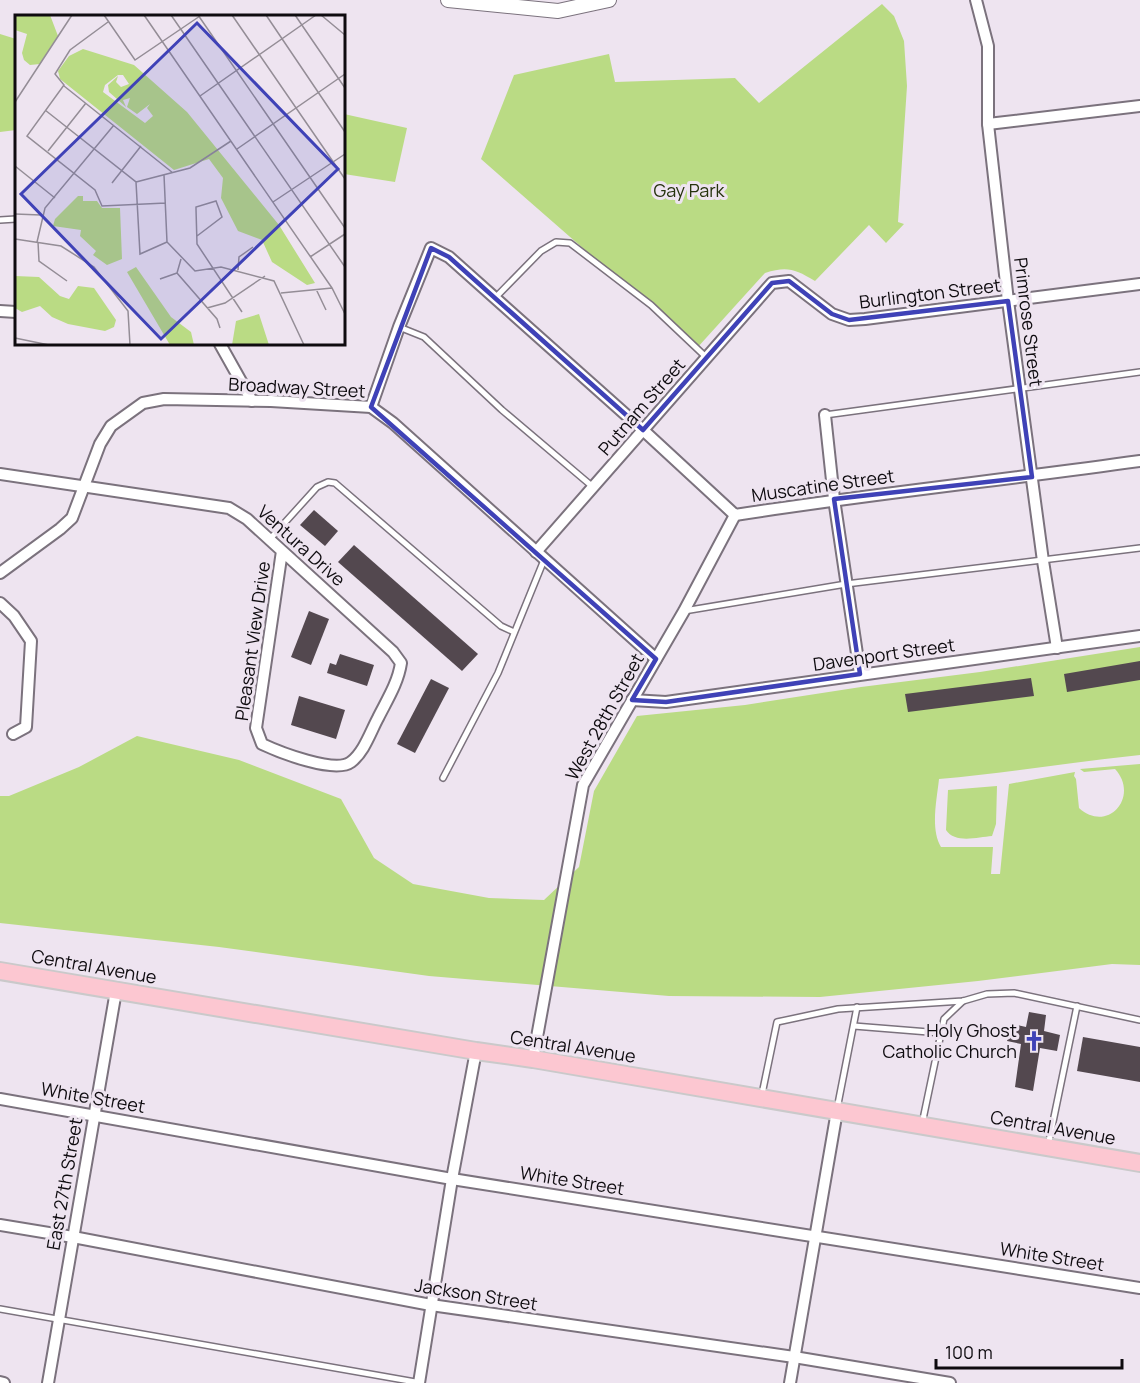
<svg xmlns="http://www.w3.org/2000/svg" width="1140" height="1383" viewBox="0 0 1140 1383" font-family="Manrope,sans-serif">
<rect width="100%" height="100%" fill="#eee4f0"/>
<g fill="#badb84">
<path d="M882,4L894,16L904,41L907,86L898,222L904,224L886,243L869,225L815,281C795,269 787,266 765,273L697,348L481,159L514,75L609,54L615,82L735,78L759,103Z"/>
<polygon points="0,34 16,39 16,130 0,132"/>
<polygon points="344,114 407,128 395,182 344,174"/>
<path d="M1140,647V755C1073,762 1006,773 939,779C937,799 930,829 941,847H993L991,874H1000L1009,784L1075,772L1074,776L1076,779L1079,808C1108,834 1140,796 1115,769L1084,772L1080,769L1140,764V965L1112,964L978,981L820,997L669,996L429,976L219,947L0,923V796H9L79,767L137,736L239,760L341,799L374,858L413,884L489,898L544,900L579,867L594,791L637,716L745,705L861,687L980,672Z"/>
<path d="M997,786L996,824L992,836C978,837 955,844 946,830L948,790Z"/>
</g>
<g fill="#53484f">
<polygon points="314,510 338,531 325,546 300,525"/>
<polygon points="354,545 478,654 462,671 338,562"/>
<polygon points="309,611 329,619 311,665 291,657"/>
<polygon points="340,654 374,665 367,686 327,673 330,663 336,665"/>
<polygon points="1140,661 1140,680 1067,692 1064,674"/>
<polygon points="1031,678 1034,696 908,712 905,694"/>
<polygon points="431,679 449,688 415,753 397,744"/>
<polygon points="299,696 345,710 336,739 291,725"/>
<polygon points="1029,1012 1046,1015 1044,1031 1060,1035 1057,1051 1040,1048 1033,1091 1015,1087 1021,1044 1007,1041 1012,1024 1026,1027"/>
<polygon points="1083,1037 1140,1047 1140,1082 1077,1071"/>
</g>
<g fill="none" stroke-linecap="round" stroke-linejoin="round">
<g stroke="#7b727d" stroke-width="8">
<g id="service">
<polyline points="0,220 16,219"/>
<polyline points="495,298 541,251 556,242 570,243 651,305 707,358"/>
<polyline points="399,327 424,337 502,410 593,487"/>
<polyline points="825,415 1140,372"/>
<polyline points="270,539 317,487 328,482 335,483 501,626 514,632"/>
<polyline points="684,611 846,584 1140,548"/>
<polyline points="443,778 498,673 544,560"/>
<polyline points="854,1026 941,1033"/>
<polyline points="762,1094 777,1022 838,1009 963,1001 987,994 1014,993 1140,1020"/>
<polyline points="837,1109 857,1007"/>
<polyline points="922,1124 944,1019 963,1001"/>
<polyline points="1048,1146 1077,1006"/>
<polyline points="0,1309 421,1383"/>
</g>
</g>
<g stroke="#7b727d" stroke-width="14">
<g id="minor">
<polyline points="976,0 988,46 988,124 1008,301 1043,561 1057,648"/>
<polyline points="988,124 1140,106"/>
<polyline points="0,311 16,312"/>
<polyline points="220,344 252,401"/>
<path d="M371,407L399,327L431,248L449,257L643,430L735,515C869,494 1005,480 1140,461"/>
<polyline points="825,415 834,499 860,674"/>
<path d="M0,474L229,508L247,519L393,652L401,663C398,683 387,700 378,718C370,733 364,752 351,762C335,774 279,752 262,744L256,728L282,551"/>
<polyline points="536,552 772,283 789,281 832,314 849,320 865,319 1140,284"/>
<polyline points="0,573 60,529 72,518 100,444 111,426 143,403 164,399 271,401 371,407 393,423 656,659"/>
<polyline points="0,603 14,616 31,641 26,727 13,734"/>
<polyline points="632,700 666,702 1140,636"/>
<polyline points="533,1059 583,785 684,611 735,515"/>
<polyline points="0,1099 452,1179 1140,1288"/>
<polyline points="0,1225 73,1237 431,1305 794,1357 950,1383"/>
<polyline points="0,1382 4,1383"/>
<polyline points="48,1383 116,991"/>
<polyline points="419,1383 452,1179 476,1051"/>
<polyline points="790,1383 837,1111"/>
</g>
</g>
<g stroke="#7b727d" stroke-width="16">
<polyline id="tertiary" points="448,0 558,11 609,0"/>
</g>
<g stroke="#cac9ca" stroke-width="20">
<polyline id="primary" points="0,971 476,1051 533,1059 1140,1163"/>
</g>
<use href="#service" stroke="#fff" stroke-width="5"/>
<use href="#minor" stroke="#fff" stroke-width="10"/>
<use href="#tertiary" stroke="#fff" stroke-width="14"/>
<use href="#primary" stroke="#fcc7d1" stroke-width="16"/>
</g>
<path fill="none" stroke="#3f42b7" stroke-width="4.5" stroke-linejoin="round" d="M431,248L449,257L643,430L772,283L789,281L832,314L849,320L1008,301L1032,477L834,499L860,674L666,702L632,700L656,659L371,407Z"/>
<defs>
<g id="church-bare" transform="scale(1.62)"><path d="M-1.2-6h2.4v3.5h3.3v2.4h-3.3V6h-2.4V-.1h-3.3v-2.4h3.3Z" fill="#3f42b7" stroke="#eee4f0" stroke-width="2.5" paint-order="stroke"/></g>
</defs>
<g fill-rule="evenodd">
<use href="#church-bare" x="1034" y="1041"/>
</g>
<g text-anchor="middle" stroke-width="6" stroke-linejoin="round" paint-order="stroke">
<g font-size="18" fill="#26330d" stroke="#eee4f0">
<text x="689" y="197">Gay Park</text>
</g>
<g font-size="18" fill="#0e0b0f" stroke="#eee4f0">
<text transform="translate(930 294) rotate(-7)" y="6">Burlington Street</text>
<text transform="translate(1028 322) rotate(83)" y="6">Primrose Street</text>
<text transform="translate(297 388) rotate(3)" y="6">Broadway Street</text>
<text transform="translate(642 407) rotate(-49)" y="6">Putnam Street</text>
<text transform="translate(823 486) rotate(-8)" y="6">Muscatine Street</text>
<text transform="translate(301 546) rotate(42)" y="6">Ventura Drive</text>
<text transform="translate(253 641) rotate(-82)" y="6">Pleasant View Drive</text>
<text transform="translate(884 655) rotate(-8)" y="6">Davenport Street</text>
<text transform="translate(605 717) rotate(-61)" y="6">West 28th Street</text>
<text transform="translate(94 967) rotate(10)" y="6">Central Avenue</text>
<text transform="translate(573 1047) rotate(9)" y="6">Central Avenue</text>
<text transform="translate(93 1098) rotate(10)" y="6">White Street</text>
<text transform="translate(1053 1128) rotate(10)" y="6">Central Avenue</text>
<text transform="translate(572 1181) rotate(9)" y="6">White Street</text>
<text transform="translate(65 1184) rotate(-80)" y="6">East 27th Street</text>
<text transform="translate(1052 1257) rotate(9)" y="6">White Street</text>
<text transform="translate(476 1295) rotate(9)" y="6">Jackson Street</text>
</g>
<g font-size="18" fill="#0e0b0f" stroke="#eee4f0" text-anchor="end">
<text x="1017" y="1037">Holy Ghost<tspan x="1017" dy="21">Catholic Church</tspan></text>
</g>
</g>
<g transform="translate(15 15)">
<rect width="330" height="330" fill="#eee4f0"/>
<path d="M0,0H35L43,21L25,49L15,50L9,45L7,38L12,19L0,15ZM68,34L119,50L172,97L264,210L300,268L292,270L257,247L247,225L223,216L206,183L208,163L194,144L159,155L45,64L43,56L54,41ZM103,60H108L114,69L106,72L101,67L103,61L93,70L94,77L111,92L108,85L115,83L112,92L122,99L135,89L132,93L138,101L130,108L88,77L90,70ZM63,181H68V186H82L87,193H105L107,244L92,250L78,240L81,236L65,221L66,215L38,211L40,204ZM121,252L156,302L176,317L179,330H155L112,257ZM0,261L24,262L45,281L54,284L63,271L79,273L101,305L99,312L90,316L53,309L37,302L25,291L7,297L0,293ZM244,299L254,330H217L221,306Z" fill="#badb84" fill-rule="evenodd"/>
<path fill="none" stroke="#948d96" stroke-width="1.5" d="M89,0L120,45L185,1M129,0L317,273L330,299M156,0L330,252M183,0L330,213M217,0L330,164M251,0L330,117M280,0L330,73M306,0L330,20M93,7L55,35L40,59L49,70L12,121L80,175L87,191L151,188M49,71L158,158M185,81L301,0M0,87L57,0M30,95L121,167L125,239L152,227M222,134L330,59M33,136L71,88M0,151L40,183M149,160L152,227L180,256L206,252L259,266L289,330M121,167L175,153L216,126M97,168L126,131M258,187L330,139M0,199L26,200M182,221L207,202L201,186L181,192V194L182,229L227,297M0,224L46,231L79,252L113,296L115,330M22,227L30,193L99,110M23,227L24,246L52,266M295,242L330,219M166,244L162,258L202,304L205,313M223,255L224,242L238,232M145,264L162,258M301,274L311,295M266,278L317,273M192,293L210,288L250,261M0,323L34,330"/>
<path fill="#3f42b7" fill-opacity="0.15" stroke="#3f42b7" stroke-width="3" d="M182,8L323,154L146,324L6,179Z"/>
<rect width="330" height="330" fill="none" stroke="#0e0b0f" stroke-width="3"/>
</g>
<path d="M936 1359v9h186v-9" fill="none" stroke="#0e0b0f" stroke-width="3"/>
<text x="945" y="1359" font-size="18" fill="#0e0b0f" stroke="#eee4f0" stroke-width="4.5" paint-order="stroke">100 m</text>
</svg>
